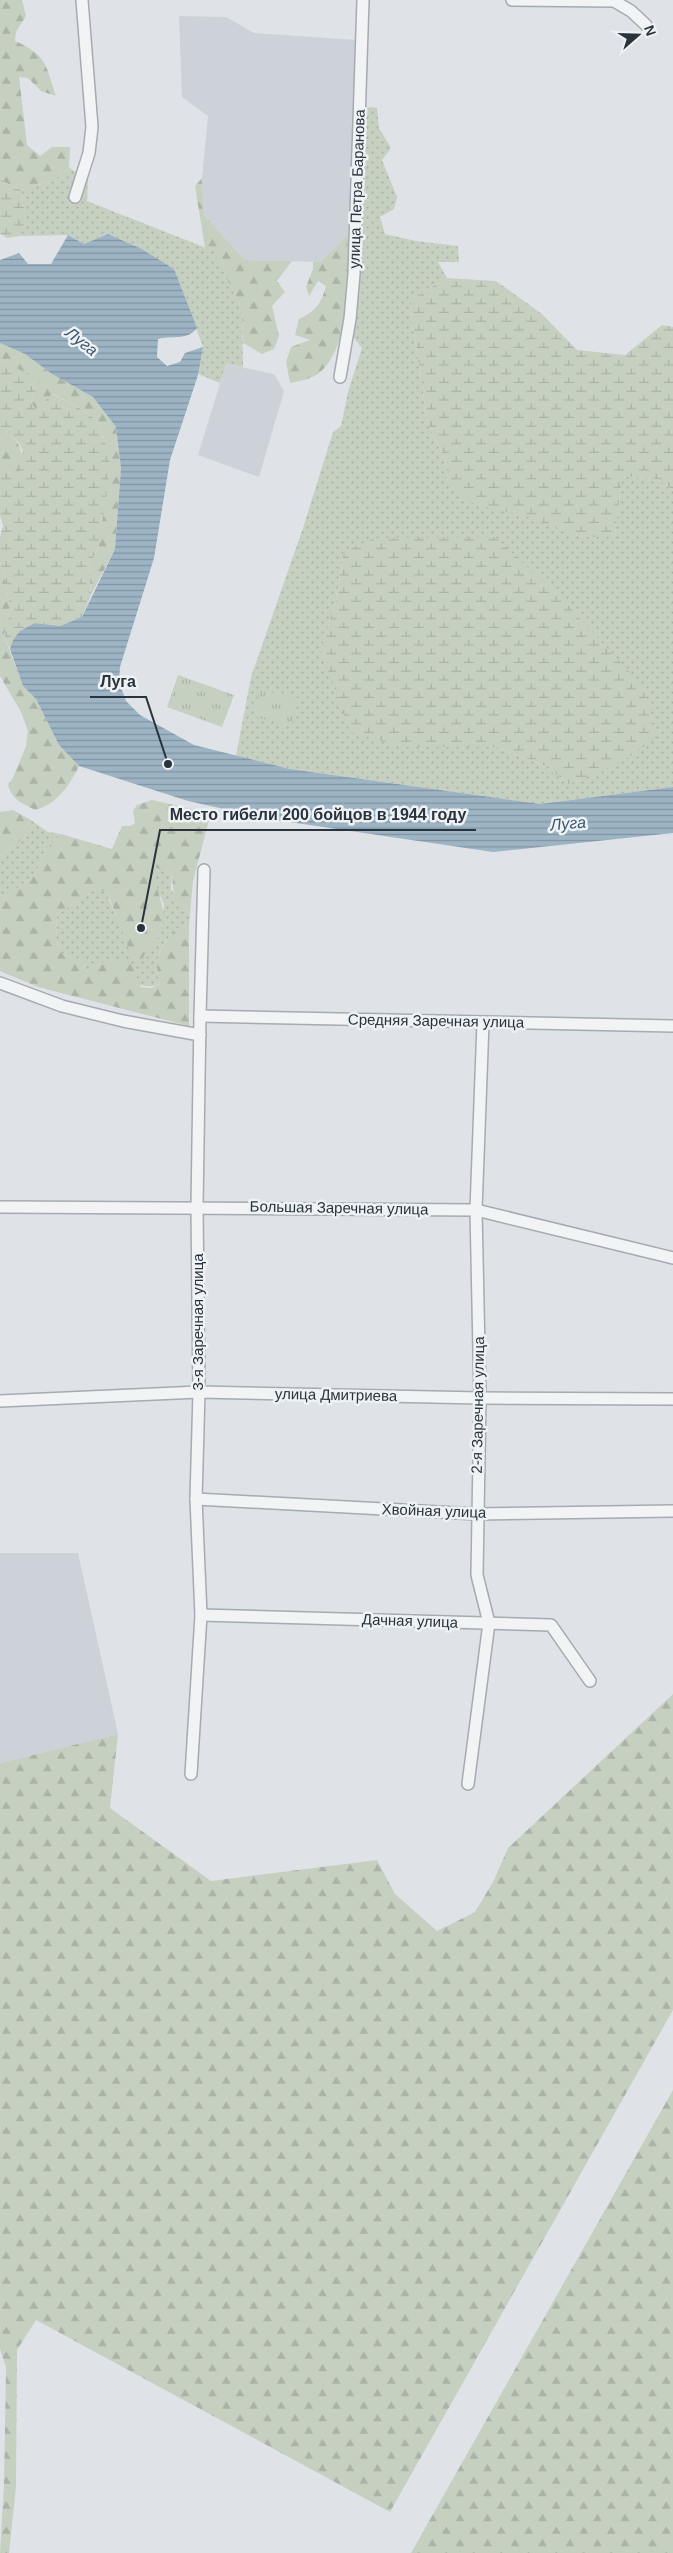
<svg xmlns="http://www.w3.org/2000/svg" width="673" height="2553" viewBox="0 0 673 2553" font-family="Arial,sans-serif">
<defs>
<pattern id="grass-dots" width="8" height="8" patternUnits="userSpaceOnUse" patternTransform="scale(1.25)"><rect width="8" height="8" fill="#c6d0c1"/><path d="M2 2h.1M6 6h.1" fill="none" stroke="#aab3a7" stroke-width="1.8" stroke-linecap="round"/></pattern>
<pattern id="forest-firs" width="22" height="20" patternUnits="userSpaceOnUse" patternTransform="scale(1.25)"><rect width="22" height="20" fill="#c6d0c1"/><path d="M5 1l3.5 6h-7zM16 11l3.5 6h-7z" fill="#aab3a7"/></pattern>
<pattern id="wetland-marsh" width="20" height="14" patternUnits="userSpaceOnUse" patternTransform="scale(1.25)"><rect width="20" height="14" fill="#c6d0c1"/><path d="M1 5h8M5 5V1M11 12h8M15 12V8" fill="none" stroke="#aab3a7"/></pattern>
<pattern id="park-tufts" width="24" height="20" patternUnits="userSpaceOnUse" patternTransform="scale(1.25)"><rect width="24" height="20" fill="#c6d0c1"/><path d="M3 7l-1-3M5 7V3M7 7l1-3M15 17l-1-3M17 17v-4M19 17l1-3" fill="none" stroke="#aab3a7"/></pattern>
<pattern id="water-rules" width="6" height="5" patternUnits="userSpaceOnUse" patternTransform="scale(1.25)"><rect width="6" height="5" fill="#9db4c4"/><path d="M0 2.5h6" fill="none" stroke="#8093a0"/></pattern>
</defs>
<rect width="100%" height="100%" fill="#dfe3e7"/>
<g fill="#cdd2d8">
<polygon points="179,16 226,17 254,33 357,40 352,231 320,262 245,260 204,215 202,178 208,116 182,97"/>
<polygon points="226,364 274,374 284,391 259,477 198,455"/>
<polygon points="0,1553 78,1553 118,1734 0,1763"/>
</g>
<g fill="url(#grass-dots)" fill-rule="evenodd">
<path d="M370,107L377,108L379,128L391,148L382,160L397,197L394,209L380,217L385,234L416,241L458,246L459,262H438L447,278L409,300L428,424L446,461L448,484L581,537H615L622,476L657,479L673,490V787L540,804L290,769L236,756L251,677L303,528L333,432L341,426L348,392L362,348L354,338L356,299L362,255L364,126L365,110ZM344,551L569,784L543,765L496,747L321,650L336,600Z"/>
<polygon points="69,168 88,179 87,201 214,251 242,309 243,367 226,364 220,383 198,374 203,347 174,269 142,249 108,234 84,244 68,235 20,236 26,220 21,190 53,181"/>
<polygon points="31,820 48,832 61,834 45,850 36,873 0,902 0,856 24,838"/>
<path d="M151,865L172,873L171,889L182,910L190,913L189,927L175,929C159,951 153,956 160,984C139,993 119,973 101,963L87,971L82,959L63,955L56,941L57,914L97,888L106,893L126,937L143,955L159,936L164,904L155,885Z"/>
</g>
<g fill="url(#forest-firs)">
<path d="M0,0H22L26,16L16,32L15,41C48,56 45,64 56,96L41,91L28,78L19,77L27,145L40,156L52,147H70L69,168L53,181L21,190L4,182L0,172Z"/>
<polygon points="202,178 204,215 245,260 292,261 277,281 285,292 272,306 279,336 274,349 262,354 243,343 242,309 214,252 205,248 195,186"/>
<path d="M352,231C350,269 351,348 319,373C312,379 300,381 290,383L286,362L291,347L310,340L295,335L299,319C316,311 321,304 326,286L318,281L309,296L306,287L313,269V262H320Z"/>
<polygon points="0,343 25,354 52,374 93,397 116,427 121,468 115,549 91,595 89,566 99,546 108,449 96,420 85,411 53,394 36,409 31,403 33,394 15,368 0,360"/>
<path d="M9,433C23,446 23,454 19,472L0,474V439L2,436Z"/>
<path d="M0,562L6,583L10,612L4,635L23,686L36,699L59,745L79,766C69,786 57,804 35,810C22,803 12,800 8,785L13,778L26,746L28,731L21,712L0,676Z"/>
<path d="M152,800L201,811L209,820L193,881L190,913L182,910L174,902L172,873L152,866C154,889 172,913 158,937C153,947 144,952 141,962L132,957L111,902L106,893L97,888L57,914L56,941L63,955L82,959L87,971C106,960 110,954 132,964L141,987L151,988L160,984C153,956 159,952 175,929L189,927V1026L38,987L0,971V902L36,873L45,850L61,834L112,849L122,826H131L135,823L133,811L137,805Z"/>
<polygon points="13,810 31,820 24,838 0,856 0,812"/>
<polygon points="673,1694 673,2010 390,2512 36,2320 17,2350 16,2487 9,2553 0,2553 4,2485 6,2367 0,2349 0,1763 118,1734 110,1808 211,1881 377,1860 395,1894 437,1931 475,1912 493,1882 508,1848"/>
<polygon points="673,2090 673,2553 411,2553 424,2530"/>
</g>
<g fill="url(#wetland-marsh)">
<polygon points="0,172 4,182 21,190 26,220 20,236 7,238 0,234"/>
<polygon points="447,278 496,281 542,314 577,350 625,355 662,325 673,327 673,490 657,479 622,476 615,537 581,537 532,518 474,504 448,484 446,461 428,424 409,300"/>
<polygon points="0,360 37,378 41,385 33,394 31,403 36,409 52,394 85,411 96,420 108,449 110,468 99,546 89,566 91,595 82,617 60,626 35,623 13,640 10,649 4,635 10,612 6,583 0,562 0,536 3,526 0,516 0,474 10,469 19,472 15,459 23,452 19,443 9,433 2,436 0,439"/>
<polygon points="495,537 565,602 643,687 659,736 624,761 569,784 543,765 496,747 402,747 350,732 321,650 336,600 344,551 375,538"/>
</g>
<g fill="url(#park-tufts)">
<polygon points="178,675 234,695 222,727 167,707"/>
<polygon points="260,690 298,698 292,726 254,717"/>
</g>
<path fill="url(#water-rules)" d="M108,234L142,249L174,269L197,328C187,341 173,335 158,339L157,357L167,366L180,362L185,353L203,347L198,375L170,460L154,558L120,667L119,682L126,701L140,715L194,745L290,769L540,804L673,787V833L493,852L269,819L188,801L79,766L59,745L36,699L23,686L10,649L13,640L20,631L35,623L60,626L82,617L115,549L121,468L116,427L93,397L52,374L25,354L0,343V260L19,253L28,264H51L68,235L84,244Z"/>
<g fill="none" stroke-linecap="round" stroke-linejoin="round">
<g stroke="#a5abb0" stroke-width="14">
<g id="minor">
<polyline points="512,0 614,1 631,11 646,25"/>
<polyline points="75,197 89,153 92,127 82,0"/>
<polyline points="340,377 350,319 354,274 363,0"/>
<polyline points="0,983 62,1006 123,1021 200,1035"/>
<polyline points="200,1016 673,1026"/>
<polyline points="0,1207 476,1210 673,1258"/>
<polyline points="0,1401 199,1392 480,1398 673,1399"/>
<polyline points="196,1499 476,1514 673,1511"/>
<polyline points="201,1615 551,1625 590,1681"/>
<polyline points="191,1774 201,1615 196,1499 199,1392 197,1207 200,1016 204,870"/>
<polyline points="468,1784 489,1623 477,1575 480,1398 476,1210 483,1023"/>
</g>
</g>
<use href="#minor" stroke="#f1f3f5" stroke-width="11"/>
</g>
<g text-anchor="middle" stroke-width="5" stroke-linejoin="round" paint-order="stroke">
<g font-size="15" fill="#29333c" stroke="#eef2f5">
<text transform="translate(357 189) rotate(-88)" y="5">улица Петра Баранова</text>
<text transform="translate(436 1021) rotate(1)" y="5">Средняя Заречная улица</text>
<text transform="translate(339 1208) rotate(1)" y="5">Большая Заречная улица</text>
<text transform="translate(198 1322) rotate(-90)" y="5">3-я Заречная улица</text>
<text transform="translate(336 1395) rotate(1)" y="5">улица Дмитриева</text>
<text transform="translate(478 1405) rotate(-89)" y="5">2-я Заречная улица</text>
<text transform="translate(434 1511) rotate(2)" y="5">Хвойная улица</text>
<text transform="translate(410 1621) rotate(2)" y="5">Дачная улица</text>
</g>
<g font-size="16" font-style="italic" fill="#37556d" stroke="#eef2f5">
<text transform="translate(82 341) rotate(38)" y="6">Луга</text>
<text transform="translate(568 823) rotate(-5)" y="6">Луга</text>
</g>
</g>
<path fill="none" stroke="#29333c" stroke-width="2" d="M168 764L146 697H90M141 928L160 830H476"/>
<g fill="#29333c" stroke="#eef2f5" stroke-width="2">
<circle cx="168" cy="764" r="5"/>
<circle cx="141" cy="928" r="5"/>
</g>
<g font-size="16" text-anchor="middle" font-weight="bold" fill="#29333c" stroke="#eef2f5" stroke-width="5" stroke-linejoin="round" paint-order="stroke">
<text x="118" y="687">Луга</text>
<text x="318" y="820">Место гибели 200 бойцов в 1944 году</text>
</g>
<g transform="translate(638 35) rotate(70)" stroke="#eef2f5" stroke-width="4" paint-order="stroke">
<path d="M0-4L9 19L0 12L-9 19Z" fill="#29333c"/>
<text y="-8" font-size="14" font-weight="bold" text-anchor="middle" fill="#29333c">N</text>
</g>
</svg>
